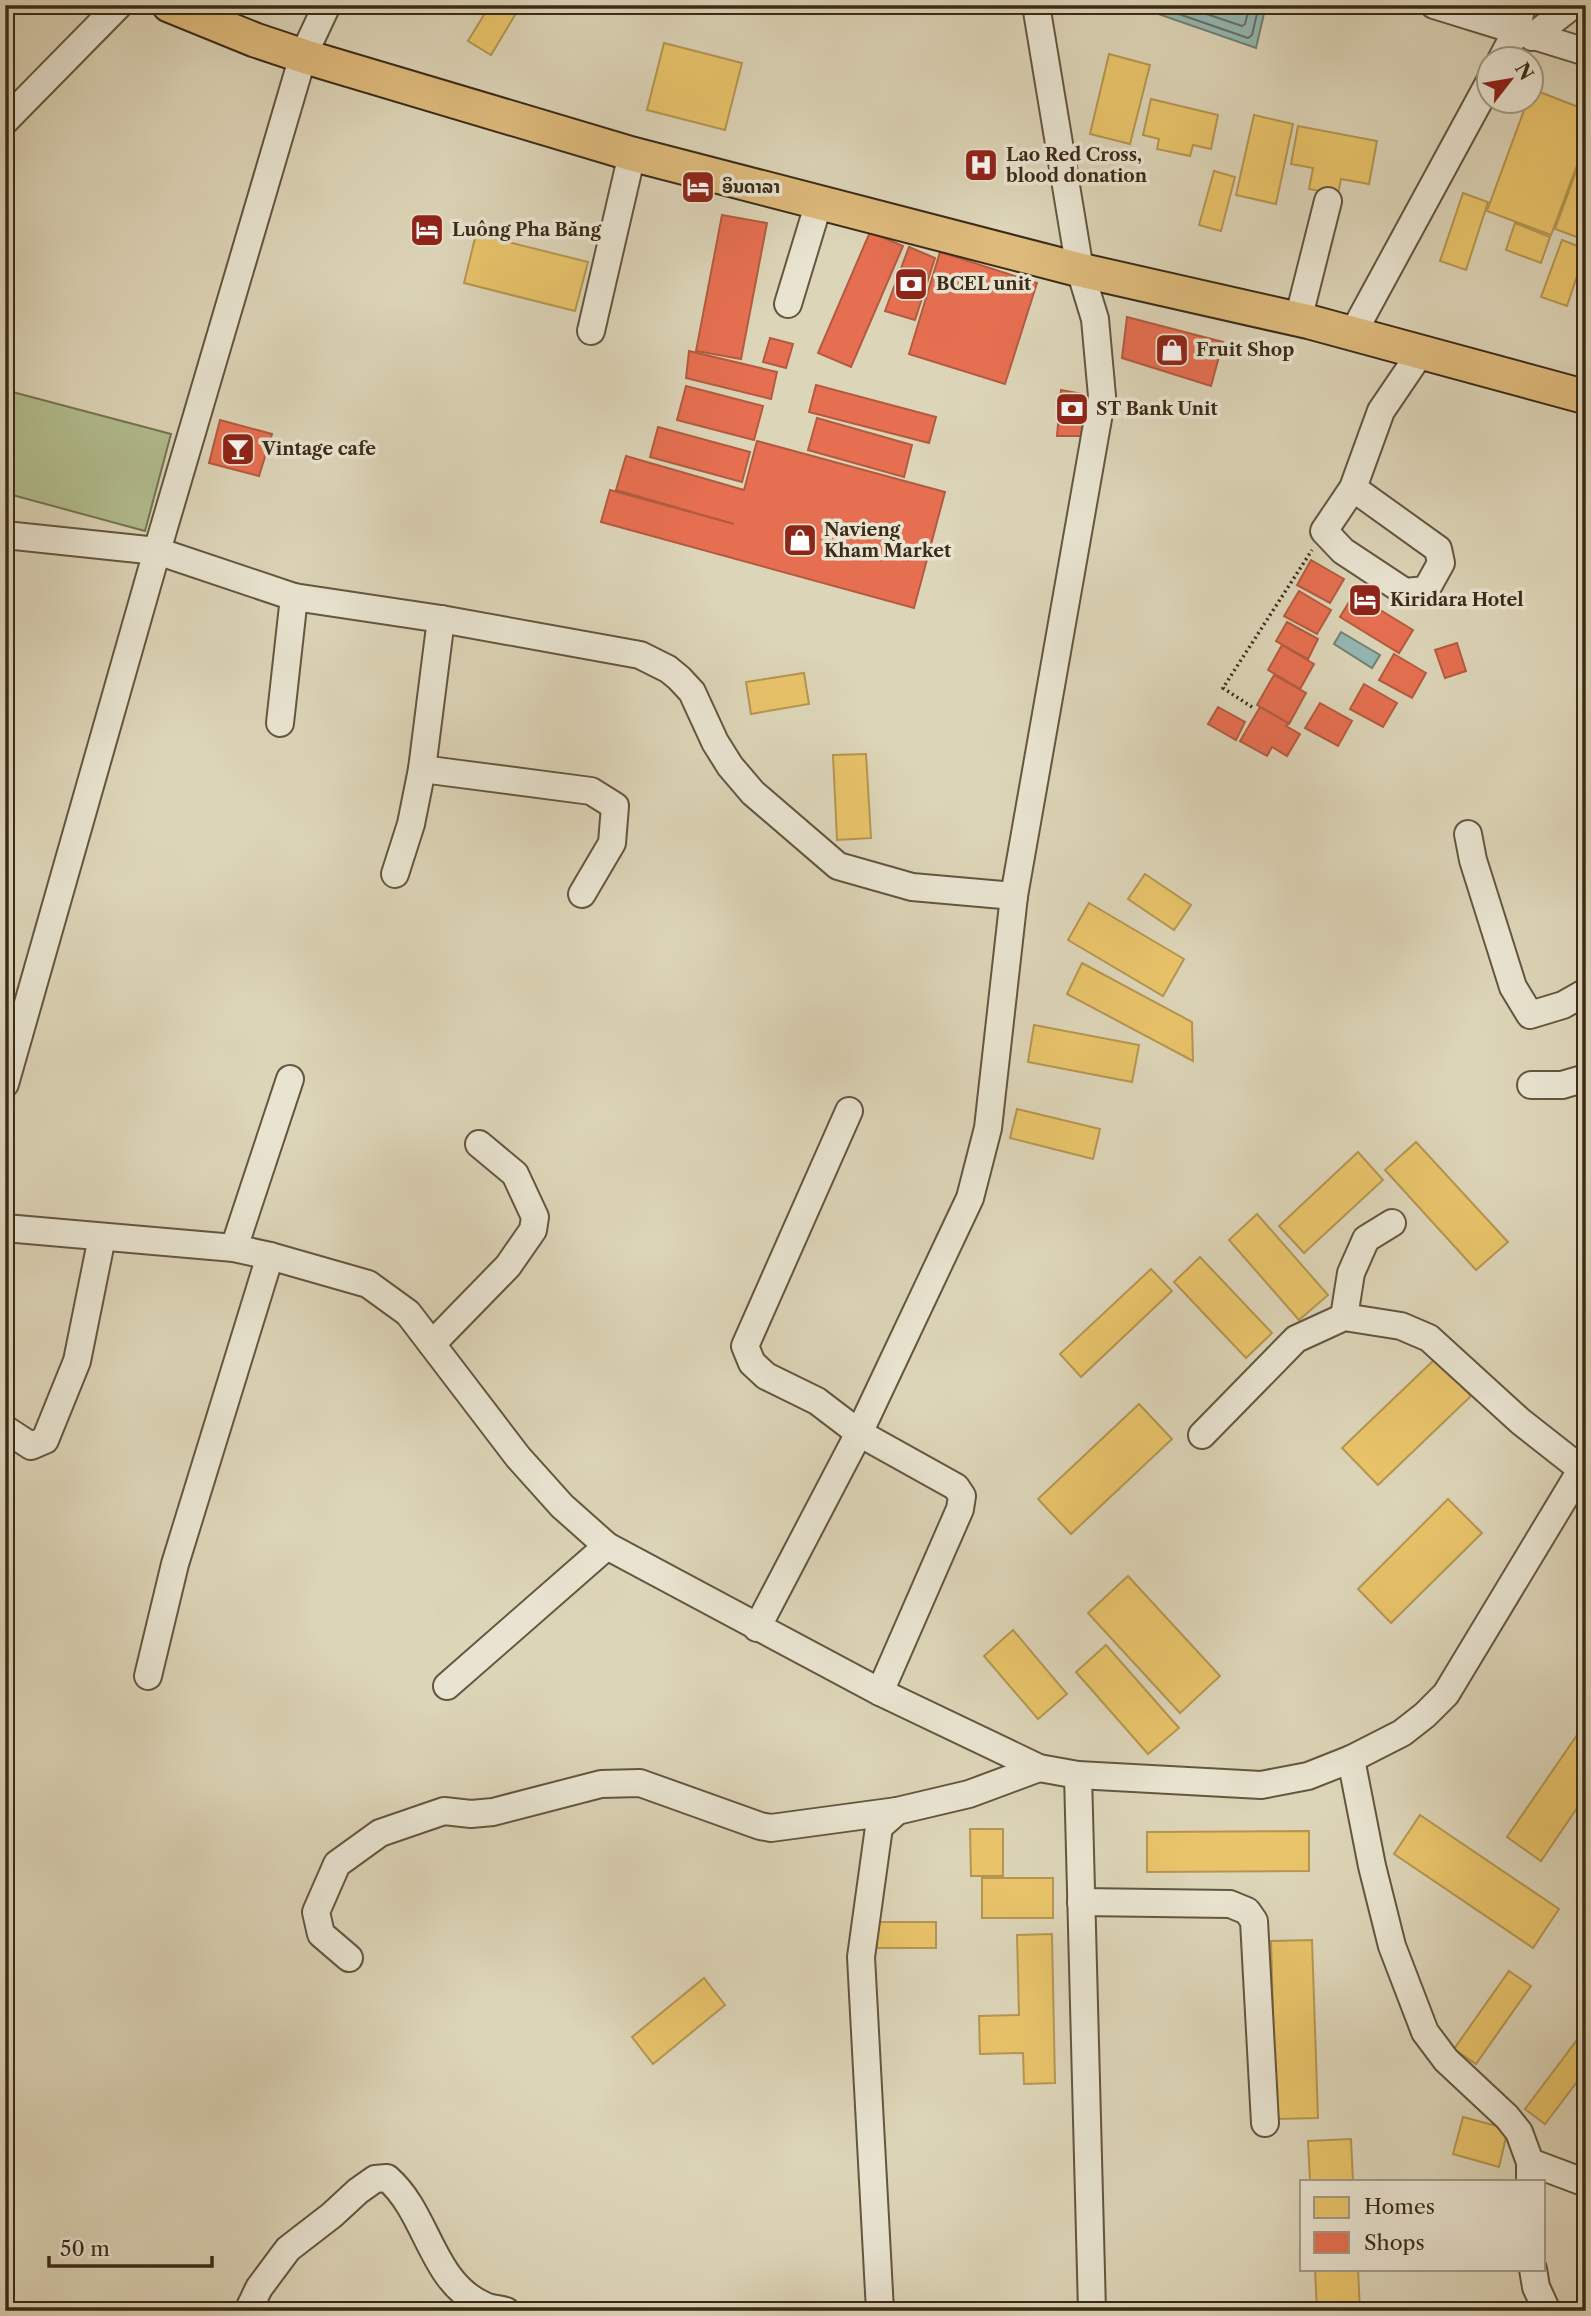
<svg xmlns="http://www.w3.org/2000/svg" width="1591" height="2316" viewBox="0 0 1591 2316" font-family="'Libre Caslon Text','Noto Sans Lao',serif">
<rect width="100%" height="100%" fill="#ddd5b8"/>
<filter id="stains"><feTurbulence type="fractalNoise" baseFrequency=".00286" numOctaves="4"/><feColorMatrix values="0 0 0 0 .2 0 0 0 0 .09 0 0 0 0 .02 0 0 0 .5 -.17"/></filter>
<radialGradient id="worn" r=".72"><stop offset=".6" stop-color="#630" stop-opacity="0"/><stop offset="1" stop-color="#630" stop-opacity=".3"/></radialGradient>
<polygon fill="#b2bd8e" stroke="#767452" stroke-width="2" points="5,390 171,434 145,531 5,493"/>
<g fill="#93b8b3" stroke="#708075" stroke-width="2">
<polygon points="1161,5 1266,5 1256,48 1158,14"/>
<polygon points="1341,632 1380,655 1372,668 1334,644"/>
</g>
<g fill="#e9c46a" stroke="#b59651" stroke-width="2">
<polygon points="490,5 521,5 491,55 468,41"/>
<polygon points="664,43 742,63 725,130 647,110"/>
<polygon points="1109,54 1150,65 1130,144 1090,134"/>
<polygon points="1532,89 1586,110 1586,141 1551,235 1487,211 1527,102 1532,102"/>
<polygon points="1151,99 1218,115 1211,149 1193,145 1190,156 1157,149 1159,139 1143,135"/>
<polygon points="1254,115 1293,124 1276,204 1236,195"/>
<polygon points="1298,126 1377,141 1369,184 1341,179 1338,194 1309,189 1313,168 1291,164"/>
<polygon points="1586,144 1586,230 1582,239 1555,229"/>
<polygon points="1214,171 1235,177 1221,231 1199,225"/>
<polygon points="1463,193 1488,202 1466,270 1440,261"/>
<polygon points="1515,223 1550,237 1541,263 1506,250"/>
<polygon points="476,234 588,262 575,311 464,283"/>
<polygon points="1562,240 1586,249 1567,306 1541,297"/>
<polygon points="804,673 809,704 751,714 746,682"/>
<polygon points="866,754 871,838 837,840 833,755"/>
<polygon points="1145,874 1191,905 1174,930 1128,899"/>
<polygon points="1089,903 1184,959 1163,996 1068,940"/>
<polygon points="1082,963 1192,1022 1193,1061 1067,994"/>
<polygon points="1034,1025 1139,1045 1132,1082 1028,1062"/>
<polygon points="1017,1109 1100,1129 1093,1159 1010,1138"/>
<polygon points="1416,1142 1508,1242 1476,1270 1385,1170"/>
<polygon points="1358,1152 1383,1180 1304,1253 1279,1226"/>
<polygon points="1257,1214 1328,1295 1299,1320 1229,1240"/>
<polygon points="1200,1257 1272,1333 1246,1358 1174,1282"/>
<polygon points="1151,1269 1172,1291 1081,1377 1060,1354"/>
<polygon points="1435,1359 1471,1396 1378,1485 1342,1448"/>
<polygon points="1139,1404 1172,1439 1071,1534 1038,1499"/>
<polygon points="1448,1499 1482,1533 1391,1623 1358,1589"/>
<polygon points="1128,1576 1220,1676 1180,1713 1088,1613"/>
<polygon points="1013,1630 1067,1694 1038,1719 984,1656"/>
<polygon points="1106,1645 1179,1728 1148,1754 1076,1672"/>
<polygon points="1586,1722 1586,1795 1541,1861 1507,1837"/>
<polygon points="1420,1815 1559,1909 1533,1948 1394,1854"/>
<polygon points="970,1829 1003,1829 1003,1876 971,1876"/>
<polygon points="1309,1831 1309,1871 1147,1872 1147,1832"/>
<rect x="982" y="1878" width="71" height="40"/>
<rect x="877" y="1922" width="59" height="26"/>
<polygon points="1052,1934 1055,2083 1024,2084 1023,2053 980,2054 979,2016 1019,2015 1017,1935"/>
<polygon points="1312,1940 1318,2118 1276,2119 1271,1941"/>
<polygon points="1509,1971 1531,1986 1476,2064 1454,2049"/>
<polygon points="704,1978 725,2005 653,2064 632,2037"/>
<polygon points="1586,2028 1586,2070 1545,2124 1525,2109"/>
<polygon points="1463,2117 1508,2129 1499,2167 1453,2154"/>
<polygon points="1351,2139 1353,2181 1310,2181 1308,2141"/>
<polygon points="1315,2269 1358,2269 1360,2311 1317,2311"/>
</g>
<g fill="#e76f51" stroke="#b35b40" stroke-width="2">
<polygon points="722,215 767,223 741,359 696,351"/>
<polygon points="870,232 903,246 851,367 818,353"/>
<polygon points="909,247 935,258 915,320 885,311"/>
<polygon points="940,252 1037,283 1005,384 909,354"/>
<polygon points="1127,317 1223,342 1211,386 1122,358"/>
<polygon points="770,338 793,344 786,368 763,362"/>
<polygon points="689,351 777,372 771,399 686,378"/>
<polygon points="816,385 936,417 929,443 809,412"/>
<polygon points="686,386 763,406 754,440 677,420"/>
<polygon points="1061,390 1083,394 1082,436 1057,436"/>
<polygon points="817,418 912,445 904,477 808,450"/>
<polygon points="220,420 272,434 259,476 209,463"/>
<polygon points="658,427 750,452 742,482 650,457"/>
<polygon points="757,441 945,492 914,608 601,522 610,490 734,524 616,490 626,456 744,490"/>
<polygon points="1311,560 1344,579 1330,603 1297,585"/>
<polygon points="1299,591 1331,610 1317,634 1284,616"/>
<polygon points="1354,594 1413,630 1399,653 1340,617"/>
<polygon points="1287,622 1318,639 1308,659 1276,641"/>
<polygon points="1457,643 1466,671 1445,678 1435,650"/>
<polygon points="1282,645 1314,664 1300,689 1268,670"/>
<polygon points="1394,654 1426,673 1412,698 1379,680"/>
<polygon points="1274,675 1306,693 1289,724 1257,705"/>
<polygon points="1364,684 1397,703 1383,727 1350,709"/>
<polygon points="1320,703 1352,721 1338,746 1305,728"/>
<polygon points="1218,707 1245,722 1236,740 1208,724"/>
<polygon points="1260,707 1288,723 1286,726 1300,734 1287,756 1272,747 1267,756 1240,741"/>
</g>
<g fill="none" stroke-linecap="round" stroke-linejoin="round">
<g stroke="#677265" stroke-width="2">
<polyline points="1167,5 1170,11 1248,38 1252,35 1259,5"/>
<polyline points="1180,5 1242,26 1245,24 1250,5"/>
</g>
<g stroke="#64563f" stroke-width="30">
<g id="minor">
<polyline points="1434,5 1586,52"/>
<polyline points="1532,37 1573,5"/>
<polyline points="1501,60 1516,32 1522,5"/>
<polyline points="5,121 119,5"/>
<polyline points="788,304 819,202"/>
<polyline points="1298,320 1328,201"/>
<polyline points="591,331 632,154"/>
<polyline points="1353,333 1490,81"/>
<polyline points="1353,488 1438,549 1441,563 1426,590 1405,592 1343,551 1324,531 1353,488 1381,411 1421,352"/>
<polyline points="5,535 157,551 294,597 441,619 640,655 668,669 679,678 692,692 715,742 730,766 753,793 838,866 912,887 1014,896"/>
<polyline points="280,723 294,597"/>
<polyline points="422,769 591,791 615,806 612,843 582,894"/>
<polyline points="1468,834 1473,860 1513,987 1530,1015 1563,1005 1586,992"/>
<polyline points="395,874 411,824 422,769 441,619"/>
<polyline points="5,1084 157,551 303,56 327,5"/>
<polyline points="1531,1085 1562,1085 1586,1078"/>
<polyline points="849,1111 745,1346 752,1363 766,1376 817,1401 859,1433 956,1487 962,1496 960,1509 880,1692"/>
<polyline points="5,1228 234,1248 270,1256 368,1284 408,1313 518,1457 562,1506 607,1546 880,1692 1039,1768 1078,1775 1261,1785 1308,1776 1351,1759 1402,1733 1425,1715 1446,1694 1586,1462"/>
<polyline points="234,1248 290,1079"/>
<polyline points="1344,1317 1351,1273 1366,1239 1392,1223"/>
<polyline points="432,1344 508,1266 533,1230 535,1217 515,1174 479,1144"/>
<polyline points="5,1429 31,1446 45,1440 77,1361 102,1237"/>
<polyline points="1202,1435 1296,1339 1344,1317 1401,1326 1429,1338 1520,1421 1581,1469"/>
<polyline points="757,1628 859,1433 970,1198 988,1128 1014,896 1102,396 1095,319 1080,270 1036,5"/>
<polyline points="148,1676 175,1564 270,1256"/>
<polyline points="447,1686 607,1546"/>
<polyline points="1351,1759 1372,1866 1392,1946 1425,2032 1446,2060 1507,2117 1519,2132 1530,2162 1530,2181"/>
<polyline points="1078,1775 1092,2311"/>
<polyline points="1081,1902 1230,1904 1247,1911 1254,1921 1265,2123"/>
<polyline points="349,1958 321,1934 316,1912 337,1864 380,1833 444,1811 471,1814 493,1812 601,1784 640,1783 760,1826 771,1828 897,1811"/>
<polyline points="1530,2162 1586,2183"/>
<polyline points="1533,2269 1536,2287 1547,2311"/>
<path d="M248,2311L259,2288L288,2249L332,2215L358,2191L375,2179L387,2178C429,2214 430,2282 485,2306C491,2309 500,2309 506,2311"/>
<polyline points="880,2311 861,1957 879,1827 897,1811 969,1794 1039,1768"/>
</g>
</g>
<g stroke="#3b2b17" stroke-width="37">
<polyline id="major" points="169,5 255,40 303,56 632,154 1080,270 1310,322 1586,397"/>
</g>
<polyline stroke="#3b2b17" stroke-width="3.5" stroke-dasharray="2 3.5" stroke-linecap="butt" points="1252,707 1223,688 1312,550"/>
<use href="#minor" stroke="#e9e4d1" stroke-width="26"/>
<use href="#major" stroke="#deba7c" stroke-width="33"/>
</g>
<defs>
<g id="hospital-square" transform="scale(1.75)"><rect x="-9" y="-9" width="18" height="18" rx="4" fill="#8f2418" stroke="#e9e4d1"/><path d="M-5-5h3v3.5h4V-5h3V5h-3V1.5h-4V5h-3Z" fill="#fff"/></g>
<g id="hotel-square" transform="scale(1.75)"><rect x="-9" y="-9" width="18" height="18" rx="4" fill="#8f2418" stroke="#e9e4d1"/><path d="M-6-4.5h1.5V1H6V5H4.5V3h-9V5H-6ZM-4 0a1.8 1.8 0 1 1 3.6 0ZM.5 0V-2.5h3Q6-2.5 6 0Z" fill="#fff"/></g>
<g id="bank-square" transform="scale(1.75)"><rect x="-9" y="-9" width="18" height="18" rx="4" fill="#8f2418" stroke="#e9e4d1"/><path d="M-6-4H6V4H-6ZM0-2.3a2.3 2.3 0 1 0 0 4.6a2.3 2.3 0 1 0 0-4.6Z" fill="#fff"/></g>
<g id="shop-square" transform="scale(1.75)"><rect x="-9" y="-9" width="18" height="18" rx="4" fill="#8f2418" stroke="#e9e4d1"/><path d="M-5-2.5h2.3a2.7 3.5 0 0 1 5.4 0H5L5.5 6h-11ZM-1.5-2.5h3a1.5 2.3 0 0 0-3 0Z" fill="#fff"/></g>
<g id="bar-square" transform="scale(1.75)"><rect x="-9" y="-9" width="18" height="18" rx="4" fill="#8f2418" stroke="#e9e4d1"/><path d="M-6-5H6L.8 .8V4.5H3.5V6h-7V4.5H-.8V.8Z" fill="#fff"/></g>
</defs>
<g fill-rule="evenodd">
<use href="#hospital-square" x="981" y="165"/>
<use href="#hotel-square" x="698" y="187"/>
<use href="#hotel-square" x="427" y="230"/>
<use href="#bank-square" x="911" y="284"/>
<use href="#shop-square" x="1172" y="350"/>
<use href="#bank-square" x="1072" y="409"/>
<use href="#bar-square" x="238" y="449"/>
<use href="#shop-square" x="800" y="540"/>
<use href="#hotel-square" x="1365" y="600"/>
</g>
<g text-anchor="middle" stroke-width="7" stroke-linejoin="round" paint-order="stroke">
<g font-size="18" font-weight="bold" fill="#3b2b17" stroke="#e9e4d1" text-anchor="start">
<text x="1006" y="161">Lao Red Cross,<tspan x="1006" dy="21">blood donation</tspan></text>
<text x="722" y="193">ອິນດາລາ</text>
<text x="452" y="236">Luông Pha Băng</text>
<text x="936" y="290">BCEL unit</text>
<text x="1196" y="356">Fruit Shop</text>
<text x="1096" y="415">ST Bank Unit</text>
<text x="262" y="455">Vintage cafe</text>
<text x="824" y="536">Navieng<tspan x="824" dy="21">Kham Market</tspan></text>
<text x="1390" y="606">Kiridara Hotel</text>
</g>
</g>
<rect width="1591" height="2316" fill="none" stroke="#ddd5b8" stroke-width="28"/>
<rect x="7" y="7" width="1577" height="2302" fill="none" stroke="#3b2b17" stroke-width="3.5"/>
<rect x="14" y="14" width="1563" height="2288" fill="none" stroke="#3b2b17" stroke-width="2"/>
<rect x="1300" y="2180" width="245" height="91" fill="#e9e4d1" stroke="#a39a87" stroke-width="2"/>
<rect x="1314" y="2197" width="35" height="21" fill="#e9c46a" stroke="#a39a87" stroke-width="2"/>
<text x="1364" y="2214" font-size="21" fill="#3b2b17">Homes</text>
<rect x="1314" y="2232" width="35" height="21" fill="#e76f51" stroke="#a39a87" stroke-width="2"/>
<text x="1364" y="2250" font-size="21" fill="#3b2b17">Shops</text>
<g transform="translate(1510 80) rotate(59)"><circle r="33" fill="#e9e4d1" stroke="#a39a87" stroke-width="2"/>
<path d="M0-5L12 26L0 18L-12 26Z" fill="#8f2418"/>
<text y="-10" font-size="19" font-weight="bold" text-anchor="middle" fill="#3b2b17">N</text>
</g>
<path d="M49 2256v10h163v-10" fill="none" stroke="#3b2b17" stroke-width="3.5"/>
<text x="60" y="2256" font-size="21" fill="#3b2b17" stroke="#e9e4d1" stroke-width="5" paint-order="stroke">50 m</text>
<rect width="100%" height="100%" filter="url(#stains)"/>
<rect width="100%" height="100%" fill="url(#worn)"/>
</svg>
